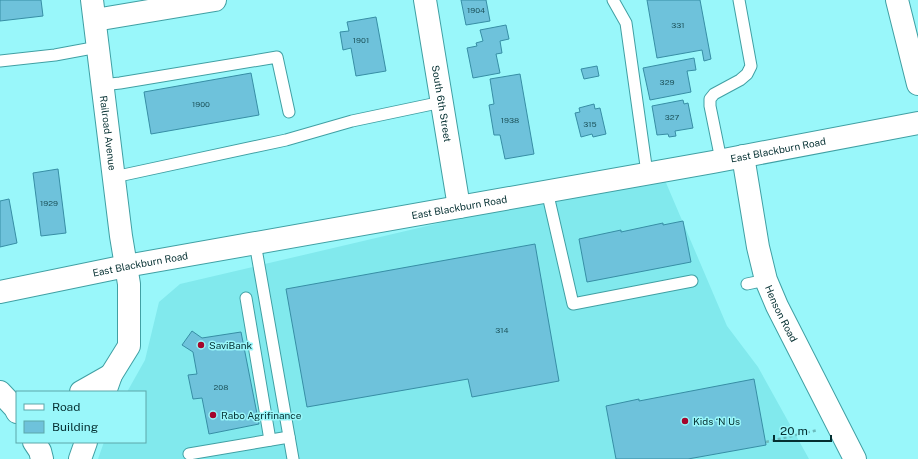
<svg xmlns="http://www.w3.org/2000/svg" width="918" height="459" viewBox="0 0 918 459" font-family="'Public Sans',sans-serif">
<rect width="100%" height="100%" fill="#99f7fa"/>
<polygon fill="#81e9ed" points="661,171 727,326 758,367 809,459 98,459 104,442 145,442 145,392 127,392 145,360 159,302 180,284"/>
<g fill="#6ec2db" stroke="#378ea5">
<polygon points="0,0 41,0 43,16 0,21"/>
<polygon points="461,0 486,0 490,21 466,25"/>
<polygon points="647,0 700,0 711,59 704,61 702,50 657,58"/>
<polygon points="376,17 386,71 356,76 351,48 343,50 340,32 349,31 347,22"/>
<polygon points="506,25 509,39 500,41 502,53 496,54 500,73 473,78 467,48 477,46 476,43 483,41 480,30"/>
<polygon points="694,58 696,70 687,71 691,92 650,100 643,68"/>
<polygon points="597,66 599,76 584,79 581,69"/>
<polygon points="251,73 259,115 151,134 144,92"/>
<polygon points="520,74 534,154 505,159 500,135 494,135 489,105 494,104 490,79"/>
<polygon points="683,100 684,104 688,103 693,128 675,131 676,136 669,137 668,134 657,135 652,106"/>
<polygon points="594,104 595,109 600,108 606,134 593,137 592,134 581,137 575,113 580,112 579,108"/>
<polygon points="58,169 66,233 41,236 33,173"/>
<polygon points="9,199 17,243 0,247 0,201"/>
<polygon points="683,221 691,262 587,282 579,239 621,230 621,232 663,223 663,225"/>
<polygon points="535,244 559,381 472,397 468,379 307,407 286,289"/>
<polygon points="192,331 202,338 241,332 259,424 209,434 202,398 193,399 188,375 197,374 193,352 182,345"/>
<polygon points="754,379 766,445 688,459 616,459 606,406 639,399 639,401"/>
</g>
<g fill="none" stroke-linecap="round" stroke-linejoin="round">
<g stroke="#40a0a4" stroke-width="13">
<g id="lane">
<polyline points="613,0 626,23 647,173"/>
<polyline points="0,61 55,55 98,47"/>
<polyline points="102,85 120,83 277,57 289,112"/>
<polyline points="721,160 710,106 710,99 714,94 740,80 747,74 751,66 739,0"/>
<polyline points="114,177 286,140 352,121 442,102"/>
<polyline points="547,191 573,304 692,281"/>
<polyline points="255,243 293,459"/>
<polyline points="747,284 766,280"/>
<polyline points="246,298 270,440"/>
<polyline points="189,454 289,437"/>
</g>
</g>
<g stroke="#40a0a4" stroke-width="24">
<g id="street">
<path id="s1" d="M92,0L121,236L126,266"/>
<path id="s2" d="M425,0L459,207"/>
<polyline points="95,20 215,0"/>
<path id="s3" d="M743,156L758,247L766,280L777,306L855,459"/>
</g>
</g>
<g stroke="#40a0a4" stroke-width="24">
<g id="secondary">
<path id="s4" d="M0,292L126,266L713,162L918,123"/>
<polyline points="0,392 15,408 17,412"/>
<polyline points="81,392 111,375"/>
<polyline points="105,392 111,375 129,346 129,284 126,266"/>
<polyline points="34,442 40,451 42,459"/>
<polyline points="80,459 86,442"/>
</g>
</g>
<g stroke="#40a0a4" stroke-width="24">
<polyline id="highway" points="897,0 918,84"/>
</g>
<polyline stroke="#6cbbbd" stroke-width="2.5" stroke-dasharray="3 3" stroke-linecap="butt" points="766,442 818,430"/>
<use href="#lane" stroke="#fff" stroke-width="11"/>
<use href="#street" stroke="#fff" stroke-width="22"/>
<use href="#secondary" stroke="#fff" stroke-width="22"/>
<use href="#highway" stroke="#fff" stroke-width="22"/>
</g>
<g fill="#a4062c" stroke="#99f7fa" stroke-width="1.5">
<circle cx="201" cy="345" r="4"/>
<circle cx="213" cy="415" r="4"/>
<circle cx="685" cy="421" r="4"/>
</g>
<g text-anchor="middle" stroke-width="3" stroke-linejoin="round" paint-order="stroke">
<g font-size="8" fill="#1e545c">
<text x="476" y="13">1904</text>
<text x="678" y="28">331</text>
<text x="361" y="43">1901</text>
<text x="667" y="85">329</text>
<text x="201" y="107">1900</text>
<text x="672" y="120">327</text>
<text x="510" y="123">1938</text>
<text x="590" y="127">315</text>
<text x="49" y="206">1929</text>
<text x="502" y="333">314</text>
<text x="221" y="390">208</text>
</g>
<g font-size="10" fill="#042f31" stroke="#99f7fa">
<text dy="4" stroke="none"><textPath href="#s2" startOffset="105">South 6th Street</textPath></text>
<text dy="4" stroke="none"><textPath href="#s1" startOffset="134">Railroad Avenue</textPath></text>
<text dy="4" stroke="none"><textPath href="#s4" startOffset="791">East Blackburn Road</textPath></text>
<text dy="4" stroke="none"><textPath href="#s4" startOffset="467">East Blackburn Road</textPath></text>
<text dy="4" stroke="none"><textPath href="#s4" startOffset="143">East Blackburn Road</textPath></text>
<text dy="4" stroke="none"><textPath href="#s3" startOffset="163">Henson Road</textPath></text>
</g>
<g font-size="10" fill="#042f31" stroke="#99f7fa" text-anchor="start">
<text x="209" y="349">SaviBank</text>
<text x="221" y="419">Rabo Agrifinance</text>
<text x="693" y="425">Kids ‘N Us</text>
</g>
</g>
<rect x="16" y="391" width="130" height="52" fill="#99f7fa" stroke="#5da7aa"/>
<rect x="24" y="404" width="20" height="6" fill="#ffffff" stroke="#5da7aa"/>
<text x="52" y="411" font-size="12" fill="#042f31">Road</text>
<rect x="24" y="421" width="20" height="12" fill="#6ec2db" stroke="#5da7aa"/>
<text x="52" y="431" font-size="12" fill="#042f31">Building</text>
<path d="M774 435v6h57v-6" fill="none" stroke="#042f31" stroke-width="2"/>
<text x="780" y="435" font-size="12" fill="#042f31" stroke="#99f7fa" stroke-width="3" paint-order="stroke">20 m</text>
</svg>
